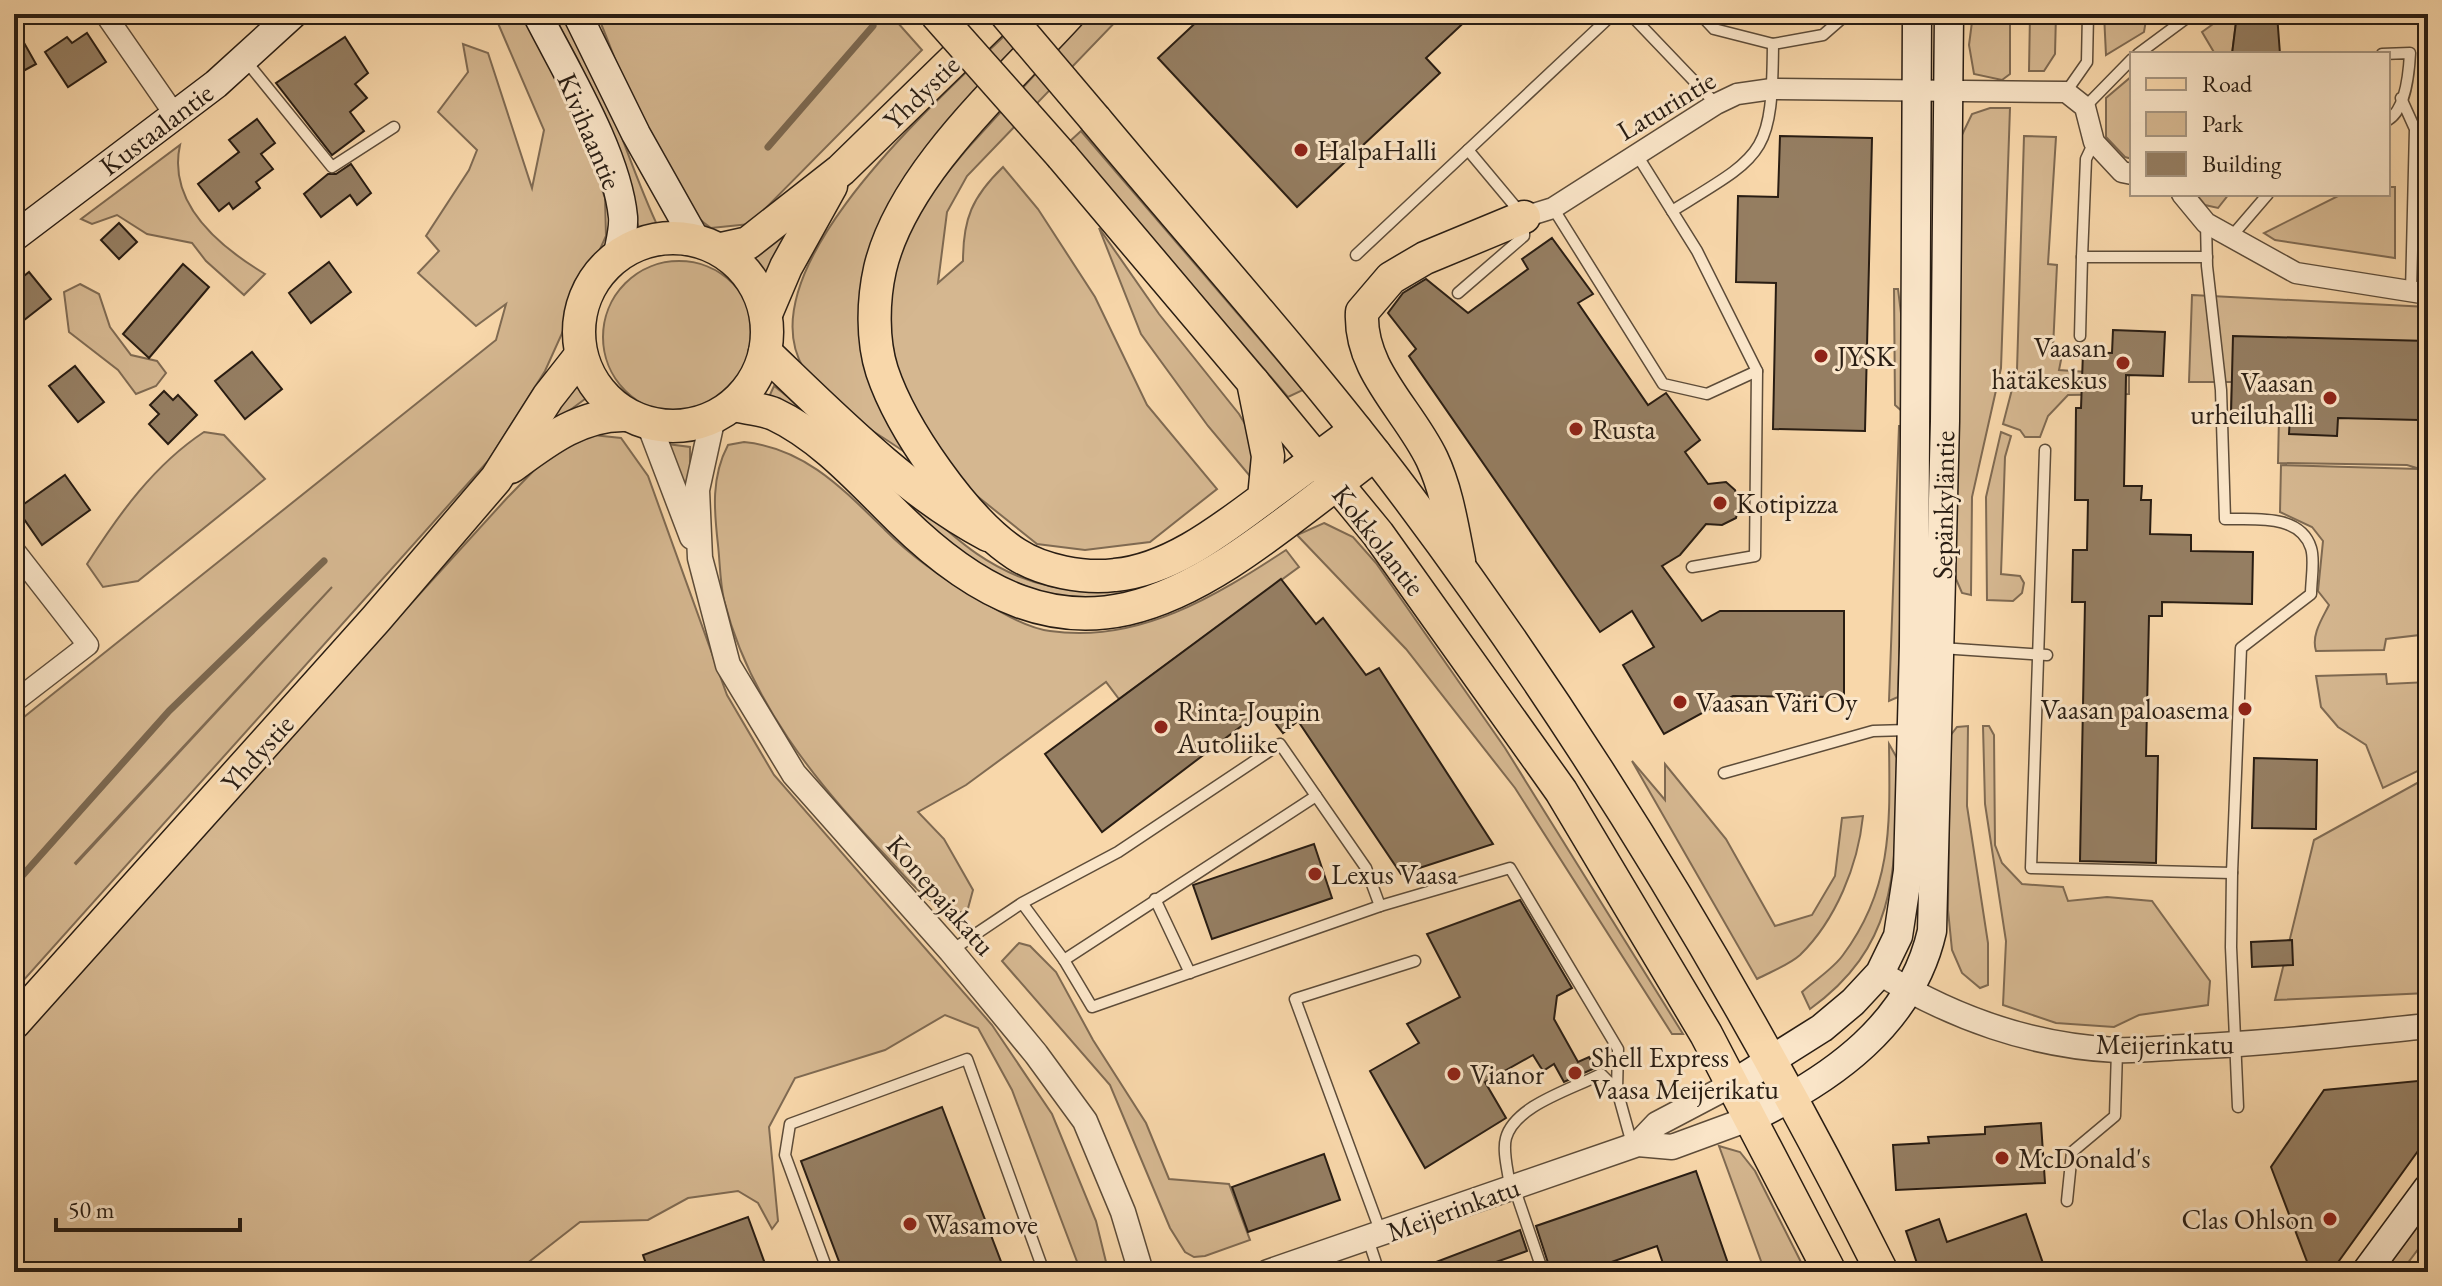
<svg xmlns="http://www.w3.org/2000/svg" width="2442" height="1286" viewBox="0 0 2442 1286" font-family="'EB Garamond',serif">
<rect width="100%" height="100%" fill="#f8d7aa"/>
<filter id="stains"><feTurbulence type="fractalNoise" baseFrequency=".0025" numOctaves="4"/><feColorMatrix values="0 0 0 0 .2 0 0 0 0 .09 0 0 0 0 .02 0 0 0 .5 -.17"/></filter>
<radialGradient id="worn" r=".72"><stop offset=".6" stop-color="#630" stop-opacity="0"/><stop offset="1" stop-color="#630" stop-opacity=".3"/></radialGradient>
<g fill="#d5b790" stroke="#7f6a52" stroke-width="2" fill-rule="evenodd">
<path d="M494,14H528L580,126L605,198L606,236L545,371L488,461L14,991V725L496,340L506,304L476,326L418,273L439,251L426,236L469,170L477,150L438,112L468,72L463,44L488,53L532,188L544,130ZM332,587L76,864L75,863Z"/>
<path d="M553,14H562C608,80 625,158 659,229L642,236L579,62Z"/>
<path d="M597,14H890L922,50L750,224L711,228C659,194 622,72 597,14Z"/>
<path d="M1027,14H1052L873,241L906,453C872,429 826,406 804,369C740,264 961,80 1027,14Z"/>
<path d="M1090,14H1123L967,176L947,212L938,283L963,261C963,219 972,197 1003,167L1038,209L1095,297L1147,405L1217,489L1150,542L1085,550L1037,544L962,484L921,431L898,374L890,332L891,273L917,209L966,150Z"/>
<polygon points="1973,14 2010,14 2010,74 2002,80 1974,74 1969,45"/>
<polygon points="2030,14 2056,14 2055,54 2044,71 2029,71"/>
<polygon points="2104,14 2147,14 2144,32 2106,55"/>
<polygon points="2227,14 2237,14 2232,54 2215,54 2202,32"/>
<polygon points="2132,76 2132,159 2125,157 2106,137 2106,98"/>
<polygon points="1990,108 2010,108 2001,368 1972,497 1971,595 1962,593 1956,579 1953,534 1960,139 1972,114"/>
<polygon points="1081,131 1303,390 1288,397 1069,142"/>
<polygon points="2024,136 2056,137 2048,264 2057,265 2053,348 2063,350 2059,370 2129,375 2129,394 2068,395 2048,416 2040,437 2025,437 2020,430 2003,424 2017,370"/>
<path d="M180,145C167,204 220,247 265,274L244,295L206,261L192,243L147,234L117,215L92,224L81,219Z"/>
<polygon points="2388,187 2395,187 2395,258 2275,240 2264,233 2342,194 2388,194"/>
<polygon points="2196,194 2229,194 2218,208 2205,205"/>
<polygon points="792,220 771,281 751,257"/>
<polygon points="1099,228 1159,314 1239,414 1254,439 1253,468 1249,475 1208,426 1141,334"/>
<circle cx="679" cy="337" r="76"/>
<polygon points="80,284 99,294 110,327 131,355 157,361 166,373 156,386 136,394 118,370 69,332 64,292"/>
<polygon points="1894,289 1898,289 1905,346 1904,413 1895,405"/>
<path d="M2192,295L2428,307V634L2386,639L2384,650L2316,651C2311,635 2322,619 2329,605L2318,591L2323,541L2312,527L2280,512L2281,465L2420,469L2407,465L2278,463L2279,416L2231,415L2232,382H2189Z"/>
<polygon points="576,373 589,396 554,422 547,416"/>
<path d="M774,386C810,414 845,441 880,470C935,516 975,570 1050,586C1078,592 1107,587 1136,588L1137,598L1073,604L969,565L768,399Z"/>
<polygon points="1899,426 1905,426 1898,697 1889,701"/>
<path d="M204,432L224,435L265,479L138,581L103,587L87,564C119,514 154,465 204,432Z"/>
<polygon points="2001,432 2011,436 2005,457 2001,574 2020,576 2024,583 2022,593 2013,601 1987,600 1986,497"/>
<polygon points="593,435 621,438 648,476 727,695 774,775 992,1025 1052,1114 1096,1221 1107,1266 1105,1272 1081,1272 1012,1090 978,1028 945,1015 885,1050 795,1078 769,1127 778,1221 772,1229 758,1203 738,1191 688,1198 648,1220 580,1222 521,1268 465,1263 450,1272 14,1272 14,1040 507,498 547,457"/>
<path d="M744,442C805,448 843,489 885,530C912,557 945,580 978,599C999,611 1026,628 1050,631C1138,644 1216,596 1286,550L1299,567L1119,699L1106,682L966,785L918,812L944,839L973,890L967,912C934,916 906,877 885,855C816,783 749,700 724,600C720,583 720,563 718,545C714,510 711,477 728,445Z"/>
<polygon points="667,444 690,447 690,489 683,488"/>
<polygon points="1324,523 1353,537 1376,563 1505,748 1683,1034 1672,1034 1515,788 1406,649 1297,535"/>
<polygon points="2386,674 2387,684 2428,682 2428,766 2383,788 2366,745 2338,727 2321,707 2316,676"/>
<polygon points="1968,726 1967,806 1988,943 1988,985 1980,988 1962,973 1952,950 1948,910 1950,736 1957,727"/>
<polygon points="1983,726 1989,726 1994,735 1995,845 2002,863 2022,884 2063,887 2068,901 2107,897 2152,901 2210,981 2208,1005 2139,1015 2114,1027 2056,1023 2003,1005 2006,941 1985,804"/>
<path d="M1889,744L1897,758C1895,861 1903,942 1810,1009L1802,992C1815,980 1833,969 1843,955C1893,888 1890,823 1889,744Z"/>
<path d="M1632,761L1665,800V764L1726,839L1775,926L1812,915L1835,876L1842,818L1863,816C1858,865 1836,920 1800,955C1789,965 1770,972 1757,979Z"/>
<polygon points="2428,777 2428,993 2275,1000 2314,840"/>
<polygon points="1019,943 1030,946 1056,972 1093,1040 1146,1123 1169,1179 1229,1184 1250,1240 1205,1256 1194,1257 1185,1252 1170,1228 1110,1085 1002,961"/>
<polygon points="1719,1146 1740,1152 1755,1171 1806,1272 1765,1272"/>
<polygon points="2428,1212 2428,1236 2401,1272 2384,1272"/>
</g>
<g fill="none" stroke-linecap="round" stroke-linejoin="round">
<g stroke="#7b674f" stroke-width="7">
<polyline points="768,147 873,26"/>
<polyline points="14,885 169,711 324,561"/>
</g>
</g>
<g fill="#957e62" stroke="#291d13" stroke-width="2">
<polygon points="1205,14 1473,14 1426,58 1440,73 1297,207 1158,58"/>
<polygon points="2237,14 2277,14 2280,54 2232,54"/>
<polygon points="14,25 36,64 14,76"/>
<polygon points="87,33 106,62 68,87 45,52 67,37 72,43"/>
<polygon points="345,37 368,73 355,84 367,98 350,112 364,131 332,155 276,83"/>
<polygon points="257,119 275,143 261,154 273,169 256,182 260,188 233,209 229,203 219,211 198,184 239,152 229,140"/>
<polygon points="1780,136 1872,138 1865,431 1773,429 1776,283 1736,282 1738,196 1778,197"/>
<polygon points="351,164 371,193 357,205 350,195 321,217 304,194 328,174 336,174"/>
<polygon points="119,223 137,242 119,259 101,240"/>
<polygon points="1552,238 1593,294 1578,303 1648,405 1666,393 1700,440 1685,452 1708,484 1726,482 1735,490 1739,502 1736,518 1722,525 1706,524 1680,555 1662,566 1702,621 1720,611 1844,611 1844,697 1733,696 1664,734 1623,665 1654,647 1632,611 1600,632 1409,356 1416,349 1388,313 1403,293 1426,279 1468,313 1528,269 1522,259"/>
<polygon points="329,262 351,292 311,323 289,293"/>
<polygon points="183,264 209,287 149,358 123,334"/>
<polygon points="29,272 51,299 14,328 14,284"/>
<polygon points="2113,330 2165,332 2163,376 2126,375 2124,486 2142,486 2141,500 2151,500 2150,534 2191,535 2191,551 2253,552 2252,604 2162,602 2162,616 2149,616 2146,756 2158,756 2156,863 2080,861 2085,602 2072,602 2073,550 2087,550 2088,500 2075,500 2076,408 2081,408 2083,352 2112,353"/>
<polygon points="2233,336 2428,341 2428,403 2420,403 2419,420 2338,418 2337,436 2289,434 2290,416 2231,415"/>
<polygon points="252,352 282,389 245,419 215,381"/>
<polygon points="75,366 104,402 78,422 49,386"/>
<polygon points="164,391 173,400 178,395 197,415 168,444 149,424 159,414 150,405"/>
<polygon points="65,475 90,510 42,545 17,509"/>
<polygon points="1281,579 1316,624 1323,618 1366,675 1379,668 1493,844 1401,874 1298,721 1283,733 1264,709 1102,832 1045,754"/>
<polygon points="2254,758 2317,760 2316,829 2252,828"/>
<polygon points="1314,844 1332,898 1212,939 1193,885"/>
<polygon points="1520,900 1572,988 1557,996 1554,1019 1578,1062 1589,1057 1595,1068 1564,1082 1554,1064 1543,1071 1533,1055 1485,1082 1506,1118 1425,1168 1370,1071 1419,1043 1407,1024 1460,997 1427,934"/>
<polygon points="2292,940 2293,965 2252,967 2251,942"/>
<polygon points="2428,1080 2428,1137 2331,1272 2311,1272 2271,1167 2324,1090"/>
<polygon points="942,1107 1005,1272 843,1272 801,1161"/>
<polygon points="2041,1123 2045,1183 1896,1190 1893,1145 1929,1143 1928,1137 1985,1134 1985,1127"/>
<polygon points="1324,1154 1340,1200 1248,1232 1232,1187"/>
<polygon points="1696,1171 1731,1272 1666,1272 1657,1246 1583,1272 1551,1272 1536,1226"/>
<polygon points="2026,1214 2046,1272 1920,1272 1906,1231 1939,1219 1947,1242"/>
<polygon points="748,1217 768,1272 649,1272 643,1255"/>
<polygon points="1520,1230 1527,1251 1468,1272 1410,1272"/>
</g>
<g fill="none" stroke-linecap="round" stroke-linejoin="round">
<g stroke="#5d4c39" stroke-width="13">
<g id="service">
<polyline points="1630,14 1716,104"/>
<polyline points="1700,14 1714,29 1773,44 1823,35 1847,14"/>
<polyline points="2138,54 2192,14"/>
<path d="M2382,54L2410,53C2409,73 2406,109 2388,120"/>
<polyline points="246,61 332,167 394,127"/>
<polyline points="2066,92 2087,62 2088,14"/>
<polyline points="2401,98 2415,129 2411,292"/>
<polyline points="2085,107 2132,59"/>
<polyline points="2094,142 2086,159 2082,257 2207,257"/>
<polyline points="1553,208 1663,384 1707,394 1757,371 1697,251 1637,155"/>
<path d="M1672,211C1765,154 1772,156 1773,44"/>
<polyline points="2231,237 2268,194"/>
<polyline points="1356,255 1468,150"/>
<polyline points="1458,293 1524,236 1524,217 1468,150 1613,14"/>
<polyline points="2080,336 2082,257"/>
<path d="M2045,450L2031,868L2232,873L2241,648L2311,594C2311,580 2315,560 2311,548C2300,513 2253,520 2225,519L2221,390L2207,266L2206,223"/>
<polyline points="1692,567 1755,556 1757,371"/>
<polyline points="1941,648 2047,655"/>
<polyline points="1724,773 1873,731 1908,730"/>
<polyline points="2232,873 2231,947 2238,1107"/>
<polyline points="1155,899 1190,973"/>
<polyline points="1380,906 1510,868 1618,1049 1617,1090"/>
<polyline points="952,950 1022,903 1118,852 1280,744 1366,868 1380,906 1092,1007 1064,960 1022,903"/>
<polyline points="1064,960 1316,796"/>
<polyline points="1514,1187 1543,1272"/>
<path d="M1510,1188C1509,1174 1502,1152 1506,1138C1515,1105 1573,1089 1601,1074L1617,1090L1632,1144"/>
<polyline points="2067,1201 2072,1152 2115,1116 2117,1051"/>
<polyline points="1381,1233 1295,999 1415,961"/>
<polyline points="1368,1239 1379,1272"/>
<polyline points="828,1272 785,1155 790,1124 967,1059 1044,1272"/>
</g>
</g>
<g stroke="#5d4c39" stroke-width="23">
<g id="minor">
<polyline points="105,14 175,115"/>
<polyline points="2182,194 2206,223 2296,273 2428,294"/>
<polyline points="1524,217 1553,208 1716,104 1737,94 1772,89 2066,92 2085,107 2094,142 2122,172 2132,174"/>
<polyline points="14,550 88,645 14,702"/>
</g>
</g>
<g stroke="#5d4c39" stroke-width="27">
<g id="tertiary">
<polyline points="713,417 697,490 700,558 728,665 794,774 951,951 1036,1054 1085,1121 1123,1212 1141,1272"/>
<polyline points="649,424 692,537"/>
<path d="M1880,973C1951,1017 2032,1046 2116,1050C2139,1051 2162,1048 2184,1047C2265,1044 2347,1034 2428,1026"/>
<polyline points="1638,1144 1657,1124 1733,1084"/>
<polyline points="1268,1272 1638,1144 1672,1147 1751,1118"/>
</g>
</g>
<g stroke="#291d13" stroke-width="31">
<g id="secondary">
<path d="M537,14C566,71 617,154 623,217C624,229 620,243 618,254"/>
<polyline points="577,14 636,134 695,239"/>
<polyline points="14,237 216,84 293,14"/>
<polyline points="1733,1084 1822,1028 1853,1002 1880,973 1898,936 1908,871 1914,646 1917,14"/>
<path d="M1751,1118C1832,1079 1911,1024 1932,931L1945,421L1949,14"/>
<polyline points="2366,1272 2428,1188"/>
</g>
</g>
<g stroke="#291d13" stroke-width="35">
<g id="primary">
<path d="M1095,119C1194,238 1298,353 1392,476C1581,725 1742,993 1882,1272"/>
<circle cx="673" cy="332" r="94"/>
<polyline points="721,249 748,243 841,170 1001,14"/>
<polyline points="766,314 786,267 831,186"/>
<path d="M765,352C832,416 906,492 988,535"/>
<polyline points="1253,382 1378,534 1561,791 1706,1034 1830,1272"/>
<path d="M733,405C746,408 762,409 774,414C823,437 862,482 900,519C1088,704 1207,582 1375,454"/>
<path d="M511,467C546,441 582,413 627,415"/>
<polyline points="1264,498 1356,430"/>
<path d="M1459,561C1452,526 1447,491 1432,459C1408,409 1359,370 1362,312L1391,278L1425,258L1524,217"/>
<polyline points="14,1023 376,619 496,479 548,397 581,355"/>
</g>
</g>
<g stroke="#291d13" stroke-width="35">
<path id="trunk" d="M1062,156L1253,382L1268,456L1264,498C1221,530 1170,570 1115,575C1084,579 1042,571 1016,554C965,521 901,428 882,371C872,340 873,300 880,269C902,174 1005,84 1069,14"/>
</g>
<use href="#service" stroke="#fae5c8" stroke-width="10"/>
<use href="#minor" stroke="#fae5c8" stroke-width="20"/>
<use href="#tertiary" stroke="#fae5c8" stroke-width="24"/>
<use href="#secondary" stroke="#fae5c8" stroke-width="28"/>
<use href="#primary" stroke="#f8d7aa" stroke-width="32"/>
<use href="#trunk" stroke="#f8d7aa" stroke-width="32"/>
<g stroke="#291d13" stroke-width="35" stroke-linecap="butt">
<polyline id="primary-bridge" points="1006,14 1095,119"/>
</g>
<g stroke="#291d13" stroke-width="35" stroke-linecap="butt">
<polyline id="trunk-bridge" points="936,14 1062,156"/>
</g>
<use href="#primary-bridge" stroke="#f8d7aa" stroke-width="32"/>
<use href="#trunk-bridge" stroke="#f8d7aa" stroke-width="32"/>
</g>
<g fill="#8f2418" stroke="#fae5c8" stroke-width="3">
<circle cx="1301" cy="150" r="8"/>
<circle cx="1821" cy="356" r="8"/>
<circle cx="2123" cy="363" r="8"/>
<circle cx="2330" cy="398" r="8"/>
<circle cx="1576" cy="429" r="8"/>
<circle cx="1720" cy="503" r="8"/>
<circle cx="1680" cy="702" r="8"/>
<circle cx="2245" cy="709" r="8"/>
<circle cx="1161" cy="727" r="8"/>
<circle cx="1315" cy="874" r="8"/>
<circle cx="1575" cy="1073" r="8"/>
<circle cx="1454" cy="1074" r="8"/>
<circle cx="2002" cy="1158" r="8"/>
<circle cx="2330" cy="1219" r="8"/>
<circle cx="910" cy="1224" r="8"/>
</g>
<g text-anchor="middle" stroke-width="6" stroke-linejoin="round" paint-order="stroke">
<g font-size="28" fill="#291d13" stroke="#fae5c8">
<text transform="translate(921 92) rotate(-44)" y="10">Yhdystie</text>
<text transform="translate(1666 105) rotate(-31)" y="10">Laturintie</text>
<text transform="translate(156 129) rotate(-37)" y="10">Kustaalantie</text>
<text transform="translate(590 131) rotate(67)" y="10">Kivihaantie</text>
<text transform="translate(1943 505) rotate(-89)" y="10">Sepänkyläntie</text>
<text transform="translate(1379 540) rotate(52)" y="10">Kokkolantie</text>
<text transform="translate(257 753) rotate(-48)" y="10">Yhdystie</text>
<text transform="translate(941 895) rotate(49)" y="10">Konepajakatu</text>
<text x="2165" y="1054">Meijerinkatu</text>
<text transform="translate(1453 1209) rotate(-20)" y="10">Meijerinkatu</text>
</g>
<g font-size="28" fill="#291d13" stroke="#fae5c8" text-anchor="start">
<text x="1317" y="160">HalpaHalli</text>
<text x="2107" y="357" text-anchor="end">Vaasan<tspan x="2107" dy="32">hätäkeskus</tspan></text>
<text x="1837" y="366">JYSK</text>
<text x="2314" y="392" text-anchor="end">Vaasan<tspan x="2314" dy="32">urheiluhalli</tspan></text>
<text x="1592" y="439">Rusta</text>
<text x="1736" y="513">Kotipizza</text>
<text x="1696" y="712">Vaasan Väri Oy</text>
<text x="2229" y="719" text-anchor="end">Vaasan paloasema</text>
<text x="1177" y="721">Rinta-Joupin<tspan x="1177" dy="32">Autoliike</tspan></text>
<text x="1331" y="884">Lexus Vaasa</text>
<text x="1591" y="1067">Shell Express<tspan x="1591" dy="32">Vaasa Meijerikatu</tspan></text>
<text x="1470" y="1084">Vianor</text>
<text x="2018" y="1168">McDonald's</text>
<text x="2314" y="1229" text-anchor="end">Clas Ohlson</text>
<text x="926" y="1234">Wasamove</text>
</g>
</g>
<rect width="2442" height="1286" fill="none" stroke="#f8d7aa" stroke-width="48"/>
<rect x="16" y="16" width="2410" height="1254" fill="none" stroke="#291d13" stroke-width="4"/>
<rect x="24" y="24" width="2394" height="1238" fill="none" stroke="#291d13" stroke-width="2"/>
<rect x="2130" y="52" width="260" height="144" fill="#fae5c8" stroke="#a69580" stroke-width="2"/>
<rect x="2146" y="78" width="40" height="12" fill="#f8d7aa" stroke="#a69580" stroke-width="2"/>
<text x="2202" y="92" font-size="24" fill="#291d13">Road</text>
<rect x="2146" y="112" width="40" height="24" fill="#d5b790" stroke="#a69580" stroke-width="2"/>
<text x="2202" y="132" font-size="24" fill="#291d13">Park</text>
<rect x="2146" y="152" width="40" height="24" fill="#957e62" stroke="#a69580" stroke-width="2"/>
<text x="2202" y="172" font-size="24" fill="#291d13">Building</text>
<path d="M56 1218v12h184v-12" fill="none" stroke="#291d13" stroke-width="4"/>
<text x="68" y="1218" font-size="24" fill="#291d13" stroke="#fae5c8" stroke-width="6" paint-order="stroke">50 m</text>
<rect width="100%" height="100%" filter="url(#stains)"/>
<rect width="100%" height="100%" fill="url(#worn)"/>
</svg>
